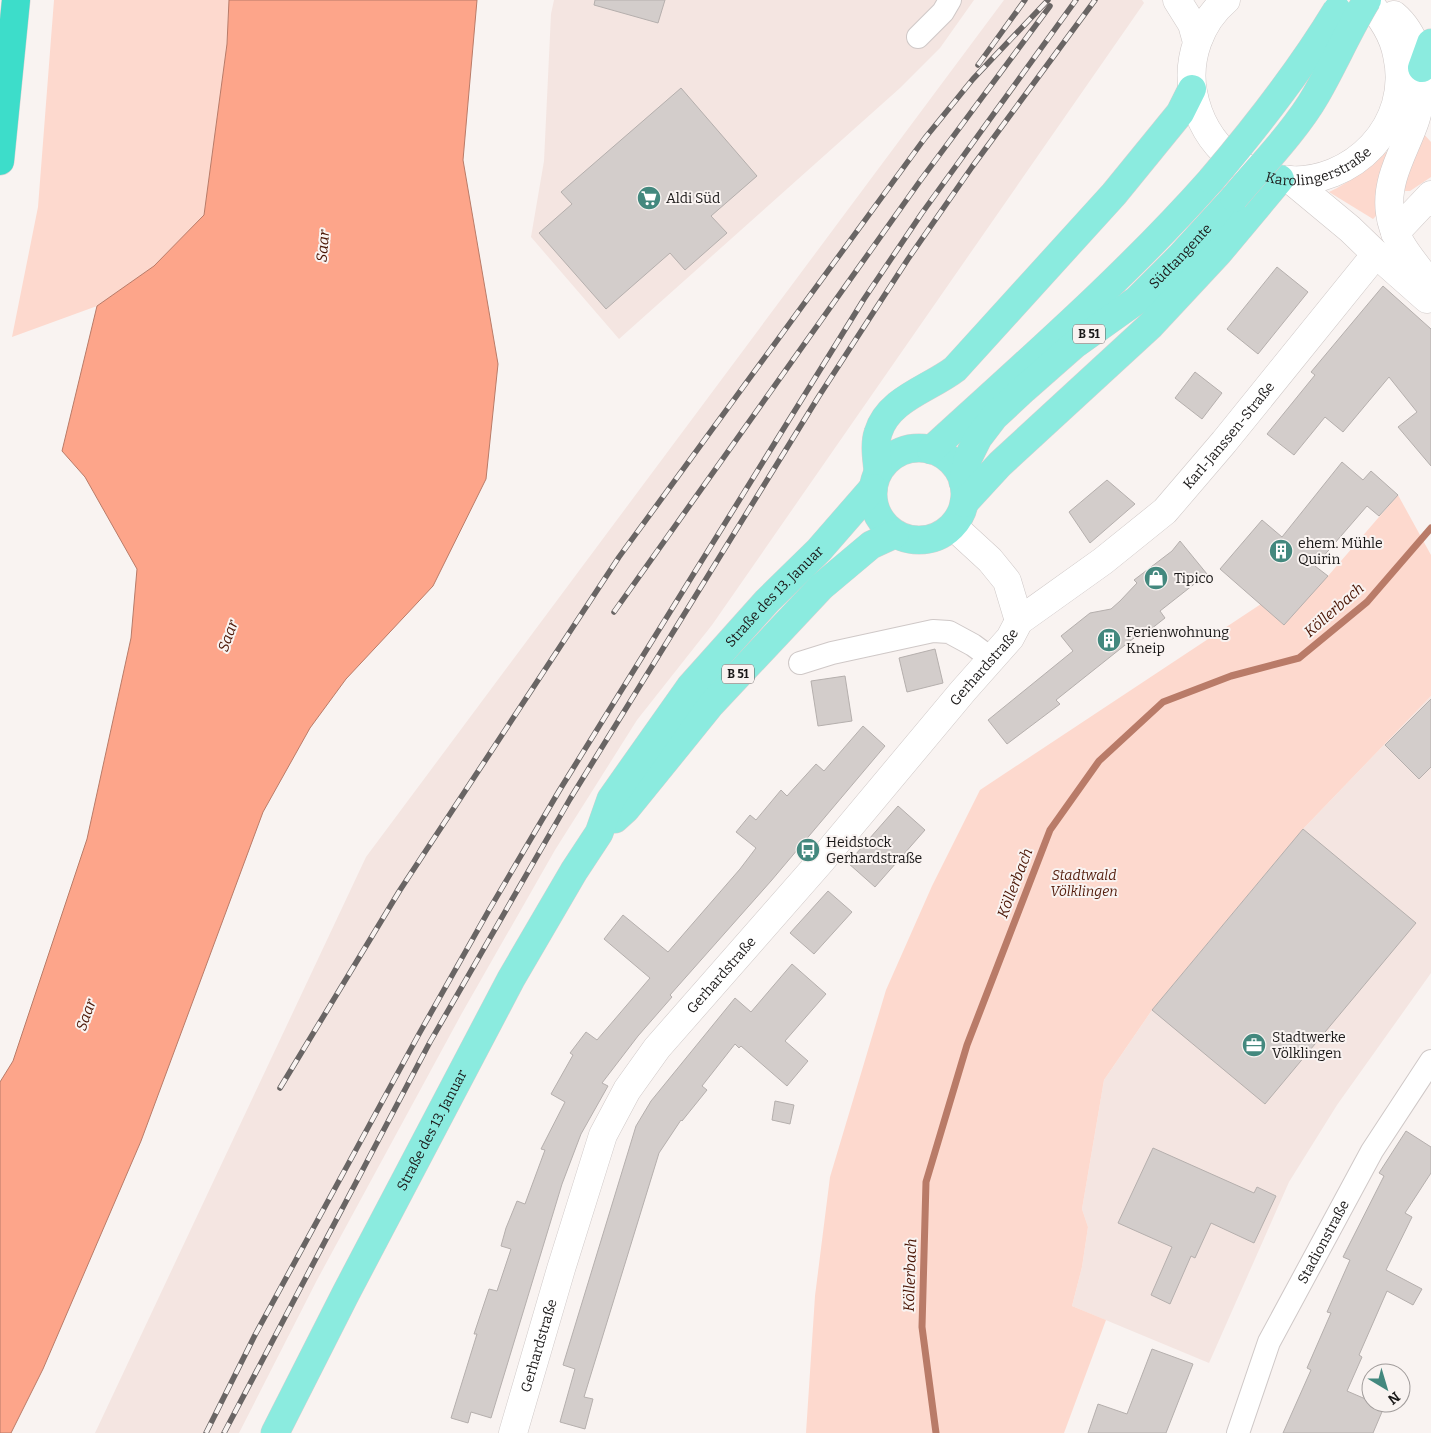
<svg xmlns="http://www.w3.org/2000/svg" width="1431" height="1433" viewBox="0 0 1431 1433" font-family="Bitter,serif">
<rect width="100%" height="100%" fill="#f9f3f1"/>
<g fill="#f4e5e1">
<polygon points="554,0 974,0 940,48 900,88 619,339 531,237 544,161 551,14"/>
<polygon points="1004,0 1142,0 1144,3 712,625 637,720 555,850 462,1013 317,1280 239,1433 95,1433 366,857"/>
<polygon points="1431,696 1431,973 1337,1105 1289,1182 1209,1363 1072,1306 1082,1267 1088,1227 1082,1209 1104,1080 1152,1010 1303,829"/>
</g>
<g fill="#fdd9ce">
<polygon points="54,0 229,0 227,44 204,215 154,266 97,306 12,337 38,207"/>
<polygon points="1421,131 1431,142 1431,177 1410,191 1405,191 1404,187"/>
<path d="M1390,149L1376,202V216L1373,219L1329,192C1351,182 1371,165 1390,149Z"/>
<polygon points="1398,495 1431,555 1431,696 1303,829 1152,1010 1104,1080 1082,1209 1088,1227 1082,1267 1072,1306 1106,1320 1064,1433 806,1433 815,1296 830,1177 886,990 932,886 980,790 1261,604 1328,576"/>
</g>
<polygon fill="#fda58a" stroke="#b97b68" points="229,0 477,0 463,160 498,364 486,479 433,586 346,679 310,728 263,812 141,1141 43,1369 11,1433 0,1433 0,1082 13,1061 87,839 131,638 137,569 85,477 62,451 97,306 154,266 204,215 227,44"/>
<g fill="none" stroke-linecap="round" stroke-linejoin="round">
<polyline stroke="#b97b68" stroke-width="7" points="936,1433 922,1327 926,1182 967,1045 1050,830 1099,761 1163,702 1231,676 1299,658 1367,602 1431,528"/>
</g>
<g fill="#d3cdcb" stroke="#b5afad">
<polygon points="595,0 665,0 658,23 594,5"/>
<polygon points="681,88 757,176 711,216 727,233 685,270 670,253 606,309 539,233 572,204 561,192"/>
<polygon points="1277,267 1308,292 1258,354 1227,329"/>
<polygon points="1383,286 1431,329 1431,466 1398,427 1417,412 1389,377 1343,432 1325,417 1294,455 1267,434 1315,375 1311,372"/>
<polygon points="1195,372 1222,393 1202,419 1175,398"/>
<polygon points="1342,462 1363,480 1371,471 1398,495 1379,516 1367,506 1315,566 1328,576 1284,625 1220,569 1262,520 1282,537"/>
<polygon points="1107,480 1135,504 1090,543 1069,512"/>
<polygon points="1180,541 1207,574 1160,611 1165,618 1151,629 1149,626 1056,700 1060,704 1007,744 988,720 1073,651 1061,636 1090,613 1111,609 1120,601 1137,583 1134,580 1172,551"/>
<polygon points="935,649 943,683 907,692 899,658"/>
<polygon points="845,676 852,721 818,726 811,681"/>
<polygon points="1431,699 1431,767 1419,779 1385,745"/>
<polygon points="863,726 885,746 771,881 670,995 672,997 638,1036 602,1083 608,1086 581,1134 562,1184 491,1418 471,1412 468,1423 451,1418 477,1334 474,1334 489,1289 497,1291 511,1249 501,1246 506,1228 517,1201 525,1204 545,1150 541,1149 565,1102 551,1094 573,1055 570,1053 586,1032 597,1040 650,978 604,939 623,915 668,952 740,869 756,848 736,832 750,815 756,820 781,790 787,796 816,764 824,771"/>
<polygon points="898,806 925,830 875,887 848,863"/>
<polygon points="1303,829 1416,923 1265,1104 1152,1010"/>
<polygon points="828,891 852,912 814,954 790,933"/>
<polygon points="792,964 826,994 785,1041 808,1061 787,1086 741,1046 739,1048 735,1044 702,1086 707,1090 682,1121 681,1120 659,1153 584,1397 593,1399 585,1429 560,1422 575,1369 563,1365 636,1126 651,1101 735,998 751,1012"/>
<polygon points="775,1101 794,1105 790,1124 772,1120"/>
<polygon points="1406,1131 1431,1147 1431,1173 1405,1213 1412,1217 1386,1270 1422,1289 1413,1305 1387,1291 1359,1355 1362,1357 1347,1391 1384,1407 1373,1433 1283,1433 1311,1370 1307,1368 1331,1313 1327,1312 1350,1260 1343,1257 1384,1176 1379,1173"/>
<polygon points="1153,1148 1254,1193 1257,1187 1276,1196 1254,1243 1211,1223 1195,1258 1191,1256 1170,1304 1151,1295 1172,1247 1118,1223"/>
<polygon points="1152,1349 1193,1364 1166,1433 1088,1433 1098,1404 1127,1414"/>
</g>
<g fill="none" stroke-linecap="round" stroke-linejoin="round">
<g stroke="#cfc8c7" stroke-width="24">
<g id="minor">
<polyline points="918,37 943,12 950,0"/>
<polyline points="800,663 832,653 933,631 949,632 973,645 992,659"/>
<path id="s1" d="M1238,1433L1269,1342L1372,1151L1431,1061"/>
</g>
</g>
<g stroke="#cfc8c7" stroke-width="29">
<g id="tertiary">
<polyline points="953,526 990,560 1007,581 1019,621"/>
<path id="s2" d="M513,1433L561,1269L603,1135L627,1090L657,1048L821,861L963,691L1010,638L1019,621L1103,561L1165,511L1224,442L1376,254"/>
</g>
</g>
<g stroke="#cfc8c7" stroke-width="29">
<g id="secondary">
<polyline points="1177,0 1192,24 1197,42"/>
<path id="s3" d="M1226,0C1200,22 1187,59 1193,92C1198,119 1211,142 1232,159C1247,170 1266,178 1284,180C1353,186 1413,124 1397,55C1393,33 1381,16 1366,0"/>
<path d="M1394,15C1406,25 1413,38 1418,53C1424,75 1422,99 1415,121C1405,150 1385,180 1390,213C1393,241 1415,263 1431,285"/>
<polyline points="1291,180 1350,229 1376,254 1427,299"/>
<polyline points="1395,233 1431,195"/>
</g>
</g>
<g stroke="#d1d1d1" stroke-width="29">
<g id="primary">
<polyline points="1422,68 1431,43"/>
<circle cx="919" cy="494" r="46"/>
<path d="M931,450C1027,362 1125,277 1211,180"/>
<path d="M878,472C877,460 874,445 878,433C888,399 929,389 955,369L1114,194L1180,113L1192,89"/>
<path id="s4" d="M963,482L968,458L978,438L994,417L1024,389L1074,345L1137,300L1180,257L1234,198"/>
<polyline points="964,503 1000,464 1150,326 1219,252 1280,179"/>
<polyline points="615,819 626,809 711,704 821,587 871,545 895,534"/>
<path id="s5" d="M275,1433L346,1293L511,979L574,871L599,833L611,799L690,687L767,601L819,550L873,488"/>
</g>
</g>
<g stroke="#d1d1d1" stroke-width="29">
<polyline id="motorway" points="0,161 16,0"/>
</g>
<use href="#minor" stroke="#fff" stroke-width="22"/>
<use href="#tertiary" stroke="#fff" stroke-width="28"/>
<use href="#secondary" stroke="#fff" stroke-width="28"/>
<use href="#primary" stroke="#8bebdf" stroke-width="28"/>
<use href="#motorway" stroke="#3dddca" stroke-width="28"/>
<g stroke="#696564" stroke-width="5.5">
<g id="rail">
<polyline points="978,65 1025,0"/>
<polyline points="614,612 920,181 1050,6"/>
<polyline points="280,1088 400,890 619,557 925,138 973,79 1048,0"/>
<polyline points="206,1433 255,1335 419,1034 489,910 559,791 864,299 922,213 1076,0"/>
<polyline points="224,1433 430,1042 570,799 819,396 908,259 972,167 1095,0"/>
</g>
</g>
<use href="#rail" stroke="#f9f3f1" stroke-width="4" stroke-dasharray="11" stroke-linecap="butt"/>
<g stroke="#d1d1d1" stroke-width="29" stroke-linecap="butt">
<g id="primary-bridge">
<path d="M1211,180C1257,126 1300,71 1337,10"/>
<path d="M1234,198C1260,167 1296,130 1316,95C1334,64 1348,31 1367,0"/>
</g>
</g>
<use href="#primary-bridge" stroke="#8bebdf" stroke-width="28"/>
</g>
<defs>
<g id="supermarket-disc" transform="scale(1.25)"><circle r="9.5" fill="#43887e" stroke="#f9f3f1"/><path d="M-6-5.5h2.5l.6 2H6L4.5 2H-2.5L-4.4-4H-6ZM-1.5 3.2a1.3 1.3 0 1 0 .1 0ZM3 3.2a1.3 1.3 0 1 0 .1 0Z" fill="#fff"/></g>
<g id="building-disc" transform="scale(1.25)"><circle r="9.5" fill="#43887e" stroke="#f9f3f1"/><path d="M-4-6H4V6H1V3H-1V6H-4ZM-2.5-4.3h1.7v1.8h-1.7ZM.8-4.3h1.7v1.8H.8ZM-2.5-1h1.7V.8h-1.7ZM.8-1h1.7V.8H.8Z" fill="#fff"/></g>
<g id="shop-disc" transform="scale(1.25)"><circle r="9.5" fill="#43887e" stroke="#f9f3f1"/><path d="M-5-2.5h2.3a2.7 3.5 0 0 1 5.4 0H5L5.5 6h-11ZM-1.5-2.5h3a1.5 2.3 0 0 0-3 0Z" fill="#fff"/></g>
<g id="bus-disc" transform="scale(1.25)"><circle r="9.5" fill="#43887e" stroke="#f9f3f1"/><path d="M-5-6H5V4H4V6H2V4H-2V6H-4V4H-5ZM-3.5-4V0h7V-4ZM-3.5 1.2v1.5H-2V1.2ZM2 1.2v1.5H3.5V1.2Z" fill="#fff"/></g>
<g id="office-disc" transform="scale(1.25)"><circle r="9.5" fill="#43887e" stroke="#f9f3f1"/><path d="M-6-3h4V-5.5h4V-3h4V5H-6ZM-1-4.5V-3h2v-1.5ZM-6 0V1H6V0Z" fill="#fff"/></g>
</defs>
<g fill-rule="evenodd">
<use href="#supermarket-disc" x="649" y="198"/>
<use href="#building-disc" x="1281" y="551"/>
<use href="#shop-disc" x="1156" y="578"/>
<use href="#building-disc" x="1109" y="640"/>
<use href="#bus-disc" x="808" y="850"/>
<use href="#office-disc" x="1254" y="1045"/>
</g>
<g text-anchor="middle" stroke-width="4" stroke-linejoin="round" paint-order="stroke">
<g fill="#f9f3f1" stroke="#5d5a59" stroke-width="1">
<rect x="1073" y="324.5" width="32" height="19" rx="4"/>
<rect x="722" y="664.5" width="32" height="19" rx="4"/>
</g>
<g font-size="12" font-weight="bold" fill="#1a1818">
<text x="1089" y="338">B 51</text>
<text x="738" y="678">B 51</text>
</g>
<g font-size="14" fill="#1a1818" stroke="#f9f3f1">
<text dy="5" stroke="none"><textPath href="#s3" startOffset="275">Karolingerstraße</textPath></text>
<text dy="5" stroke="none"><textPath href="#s4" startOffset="320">Südtangente</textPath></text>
<text dy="5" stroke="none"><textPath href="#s2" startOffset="1256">Karl-Janssen-Straße</textPath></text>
<text dy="5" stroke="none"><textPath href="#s5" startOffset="979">Straße des 13. Januar</textPath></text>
<text dy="5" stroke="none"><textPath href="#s2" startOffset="916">Gerhardstraße</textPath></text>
<text dy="5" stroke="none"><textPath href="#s2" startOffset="511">Gerhardstraße</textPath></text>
<text dy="5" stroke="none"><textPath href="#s5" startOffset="341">Straße des 13. Januar</textPath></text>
<text dy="5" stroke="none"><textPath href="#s1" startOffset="210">Stadionstraße</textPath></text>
<text dy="5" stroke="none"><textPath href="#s2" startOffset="91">Gerhardstraße</textPath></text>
</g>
<g font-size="14" fill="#1a1818" stroke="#f9f3f1" text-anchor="start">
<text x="666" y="203">Aldi Süd</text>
<text x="1298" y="548">ehem. Mühle<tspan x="1298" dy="16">Quirin</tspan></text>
<text x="1174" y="583">Tipico</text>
<text x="1126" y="637">Ferienwohnung<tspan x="1126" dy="16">Kneip</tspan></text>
<text x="826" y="847">Heidstock<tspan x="826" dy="16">Gerhardstraße</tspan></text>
<text x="1272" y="1042">Stadtwerke<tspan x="1272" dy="16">Völklingen</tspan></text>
</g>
<g font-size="14" font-style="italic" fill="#541e0d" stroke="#f9f3f1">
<text x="1084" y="880">Stadtwald<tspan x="1084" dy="16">Völklingen</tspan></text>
</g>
<g font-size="15" font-style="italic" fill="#4a1504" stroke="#f9f3f1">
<text transform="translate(323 246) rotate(-85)" y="5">Saar</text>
<text transform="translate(1334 610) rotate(-41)" y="5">Köllerbach</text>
<text transform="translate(228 636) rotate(-70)" y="5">Saar</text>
<text transform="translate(1015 883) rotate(-69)" y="5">Köllerbach</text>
<text transform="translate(86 1015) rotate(-70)" y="5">Saar</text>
<text transform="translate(910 1275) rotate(-88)" y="5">Köllerbach</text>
</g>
</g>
<g transform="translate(1386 1388) rotate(142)"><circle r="24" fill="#f9f3f1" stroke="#a09b9a"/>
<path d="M0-4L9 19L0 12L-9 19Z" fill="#43887e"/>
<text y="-8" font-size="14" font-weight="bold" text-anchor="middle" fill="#1a1818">N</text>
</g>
</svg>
